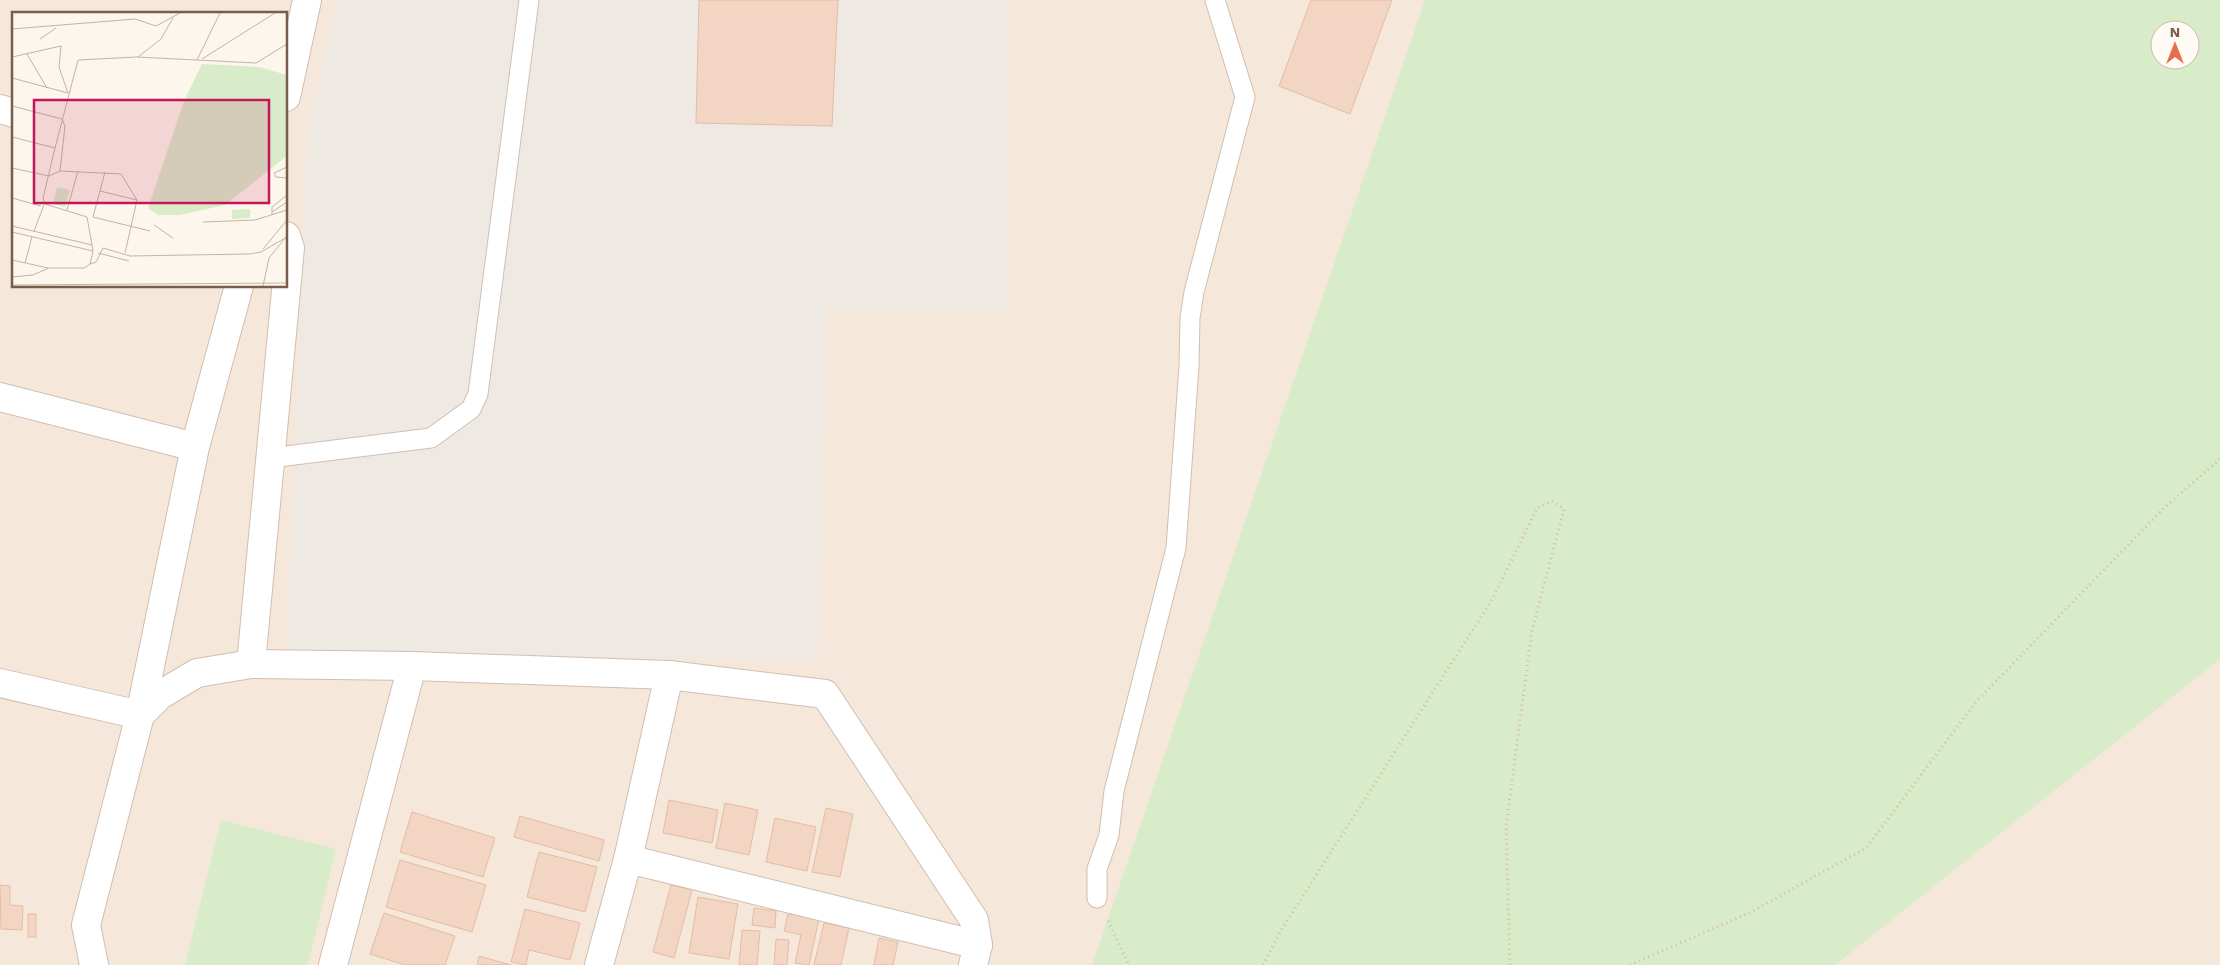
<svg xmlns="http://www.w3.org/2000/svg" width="2220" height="965" viewBox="0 0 2220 965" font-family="'Work Sans',sans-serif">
<rect width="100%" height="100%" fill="#fdf6ec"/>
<path fill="#f5e8da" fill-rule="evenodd" d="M0,0H2220V965H0ZM14,14H286V286H14ZM2160,30H2190V60H2160Z"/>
<polygon fill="#efe9e4" points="338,0 1009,0 1006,311 827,310 818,660 286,653 294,490 307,135"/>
<g fill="#d8ecc9" fill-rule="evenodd">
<path d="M1425,0H2220V659L1835,965H1092ZM2160,30H2190V60H2160Z"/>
<polygon points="221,820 336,849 308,965 185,965"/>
</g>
<g fill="#f3d5c3" stroke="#e6bba3">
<polygon points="699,0 838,0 832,126 696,123"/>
<polygon points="1311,0 1392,0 1350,114 1279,86"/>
<polygon points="669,800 718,810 712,843 663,833"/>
<polygon points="725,803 758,810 749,855 716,848"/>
<polygon points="826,808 853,814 840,877 812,872"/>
<polygon points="412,812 495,838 483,877 400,852"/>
<polygon points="520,816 604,840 599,861 514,837"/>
<polygon points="775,818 816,827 807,871 766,862"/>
<polygon points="539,852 597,867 585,912 527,897"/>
<polygon points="400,860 486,885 472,932 386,907"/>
<polygon points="0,885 10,886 10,905 23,906 22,930 1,929"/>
<polygon points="671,885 692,890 674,958 653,952"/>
<polygon points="698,897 738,904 729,959 689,953"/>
<polygon points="754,908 776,911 775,928 752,925"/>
<polygon points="525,909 580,923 570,960 529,950 526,965 511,962"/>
<polygon points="384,913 455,936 445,965 405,965 370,954"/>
<rect x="28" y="914" width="8" height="23"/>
<polygon points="788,914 819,919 809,965 795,963 801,935 784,931"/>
<polygon points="824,923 849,928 841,965 814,965"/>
<polygon points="742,930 760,931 757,965 739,965"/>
<polygon points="879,938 898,942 893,965 874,965"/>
<polygon points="776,939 789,940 787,965 774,965"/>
<polygon points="479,956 511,965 477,965"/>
</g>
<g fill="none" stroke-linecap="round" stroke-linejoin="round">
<g stroke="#d1beb0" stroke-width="21">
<g id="lane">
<polyline points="270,458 431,438 471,409 478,394 529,0"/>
<polyline points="1097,898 1097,869 1109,835 1114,791 1176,548 1189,366 1190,318 1194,292 1245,97 1215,0"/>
</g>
</g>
<g stroke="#d1beb0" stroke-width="30">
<g id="street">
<polyline points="286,97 307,0"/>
<polyline points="0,109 14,113"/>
<polyline points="0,397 195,447"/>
<polyline points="251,664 412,666 669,675 825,694 974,920 978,945 973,965"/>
<polyline points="0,683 140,715 160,695 197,673 251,664 290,248 286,236"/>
<polyline points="628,859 978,945"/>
<polyline points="94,965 86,925 140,715 195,447 239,286"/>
<polyline points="333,965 412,666"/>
<polyline points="599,965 628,859 669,675"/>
</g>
</g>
<g stroke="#d9b8a5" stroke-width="3" stroke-dasharray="1 4" stroke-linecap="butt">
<polyline points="1108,921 1129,965"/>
<polyline points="1263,965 1280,932 1493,598 1537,508 1552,501 1564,509 1532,630 1506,826 1510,965"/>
<polyline points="1630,965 1751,912 1866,848 1975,703 2164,508 2220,459"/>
</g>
<use href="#lane" stroke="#fff" stroke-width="19"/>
<use href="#street" stroke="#fff" stroke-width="28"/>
</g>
<g transform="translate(12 12)">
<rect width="275" height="275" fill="#fdf6ec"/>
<path d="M190,52L247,55L275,63V144L213,193L168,203H146L136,196L172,89ZM45,175L58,178L53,195L41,192ZM238,197V206L220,207V198Z" fill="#d8ecc9"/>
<path fill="none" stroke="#c5b3a7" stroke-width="1" d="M0,17L123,7L144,14L168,1M28,27L44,16M15,42L35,76M0,45L49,34L47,55L56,81M126,45L149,27L161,6M190,47L263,1M185,48L208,1M0,66L56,81M0,94L50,107L53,114L48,159L37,164L0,156M0,125L43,136M275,155L262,161L264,165L275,166M48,159L109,162L125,188L113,241M93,160L81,205L138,219M88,179L125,188M0,186L29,194M33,192L31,186L43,136L66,48L125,45L244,51L275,32M55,198L66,159M260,200L275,190M260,203V195L275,183M191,210L243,208L275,198M142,213L161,226M0,214L80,233M22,219L32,193M0,220L81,239M251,237L275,208M86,241L117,249M0,248L36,256M13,251L20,225M78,252L84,250L91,236L118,244L237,242L249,240L275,225M0,265L21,263L37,256H72L78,252L81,239L75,205L33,192M0,273L275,271M251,274L257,246L274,225"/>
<path fill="#c2185b" fill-opacity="0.15" stroke="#c2185b" stroke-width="2.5" d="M22,88H257V191H22Z"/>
<rect width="275" height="275" fill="none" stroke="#7a5c4d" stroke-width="2.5"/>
</g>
<g transform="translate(2175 45)"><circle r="24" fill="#fffaf3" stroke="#cabbb1"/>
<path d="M0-4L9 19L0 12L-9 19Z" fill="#e76f51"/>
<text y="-8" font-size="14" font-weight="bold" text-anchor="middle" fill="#7a5c4d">N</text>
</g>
</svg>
